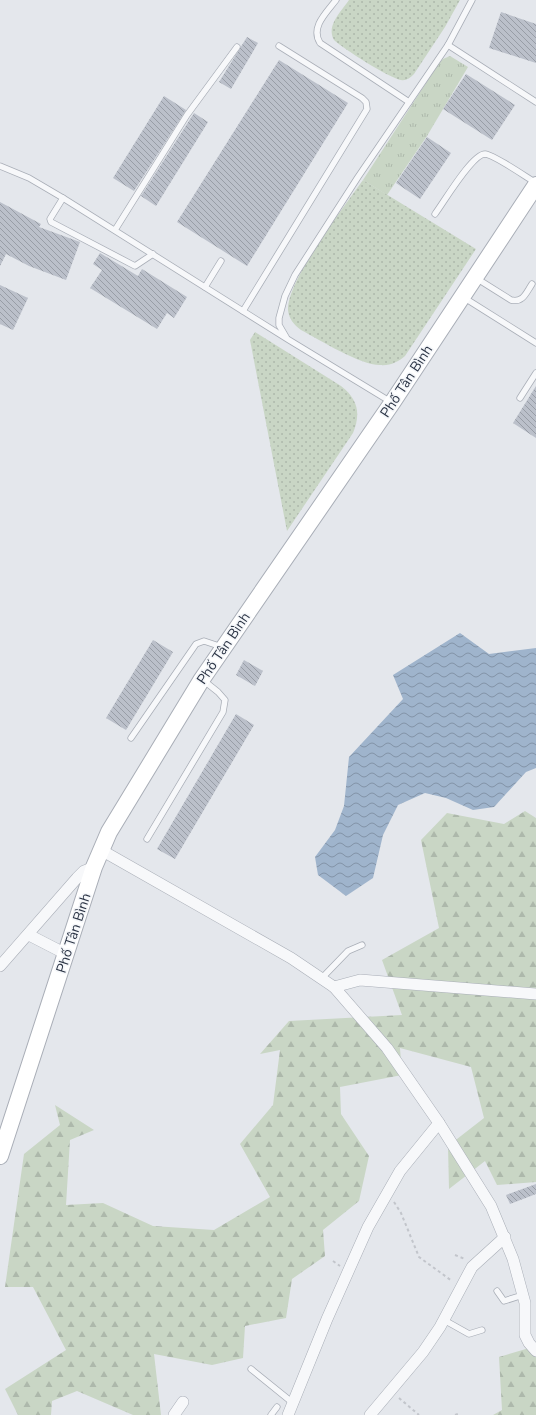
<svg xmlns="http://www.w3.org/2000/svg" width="536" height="1415" viewBox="0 0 536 1415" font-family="'Nunito Sans',sans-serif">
<defs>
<pattern id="grass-tufts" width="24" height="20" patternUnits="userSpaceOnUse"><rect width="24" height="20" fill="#c9d6c5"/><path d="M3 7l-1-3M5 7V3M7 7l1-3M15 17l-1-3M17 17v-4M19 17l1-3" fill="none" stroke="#adb8ab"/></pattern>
<pattern id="forest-firs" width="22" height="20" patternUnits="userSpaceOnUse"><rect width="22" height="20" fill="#c9d6c5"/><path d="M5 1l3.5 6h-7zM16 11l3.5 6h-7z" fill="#adb8ab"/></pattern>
<pattern id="park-dots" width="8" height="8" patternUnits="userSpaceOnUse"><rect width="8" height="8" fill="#c9d6c5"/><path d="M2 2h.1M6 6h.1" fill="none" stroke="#adb8ab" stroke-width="1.8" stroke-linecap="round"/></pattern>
<pattern id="water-waves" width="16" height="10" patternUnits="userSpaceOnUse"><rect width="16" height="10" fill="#9fb4cc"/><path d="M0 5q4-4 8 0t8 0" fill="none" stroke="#8293a7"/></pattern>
<pattern id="building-back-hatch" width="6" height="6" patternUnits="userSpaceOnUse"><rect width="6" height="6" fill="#bbc0ca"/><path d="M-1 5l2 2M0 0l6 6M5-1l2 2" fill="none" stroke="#989da6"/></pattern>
</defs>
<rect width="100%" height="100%" fill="#e4e7ec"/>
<polygon fill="url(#grass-tufts)" points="450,56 468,67 427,136 387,195 363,180 439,63 443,59"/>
<g fill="url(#forest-firs)">
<polygon points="525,811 536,818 536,1182 497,1185 485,1161 449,1189 448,1146 484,1118 471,1067 400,1048 402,1075 340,1087 341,1114 369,1156 359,1201 323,1230 325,1256 292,1279 286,1318 245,1326 243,1358 212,1365 154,1354 161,1415 133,1415 77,1391 52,1401 51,1415 18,1415 5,1389 66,1350 33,1287 5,1287 24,1154 60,1125 55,1105 94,1130 70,1140 66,1205 103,1203 153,1226 214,1230 270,1197 240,1144 273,1105 280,1050 260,1054 289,1021 402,1015 382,960 439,928 421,840 447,813 504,824"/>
<polygon points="536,1346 536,1415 493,1415 502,1410 499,1357"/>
</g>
<g fill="url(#park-dots)">
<path d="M349,0H460L445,27L414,74C410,78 406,81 401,80C391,79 342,48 334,40C326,25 341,12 349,0Z"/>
<path d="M363,180L476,249L405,356C398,362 390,366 380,365C360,365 320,340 301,330C294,325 289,319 288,310C287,280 344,207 363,180Z"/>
<path d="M255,332L341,386C358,399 361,414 353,433L287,531L250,340Z"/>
</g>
<polygon fill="url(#water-waves)" points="460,633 489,654 536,648 536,768 526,772 494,807 473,810 446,798 425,793 398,805 383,835 373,878 346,896 318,875 315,857 335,830 344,806 349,757 403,699 393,675"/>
<g fill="url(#building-back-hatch)">
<polygon points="501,12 536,24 536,63 489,48"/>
<polygon points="247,37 258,43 231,89 219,82"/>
<polygon points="279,60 348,103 247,266 177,222"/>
<polygon points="466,74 515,105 492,140 443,109"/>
<polygon points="164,96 186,110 134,191 113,178"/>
<polygon points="194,113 208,122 156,206 141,196"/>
<polygon points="427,137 451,153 420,199 396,183"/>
<polygon points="0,202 41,224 39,227 80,242 66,280 29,266 6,254 0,266"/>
<polygon points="100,253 138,276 142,269 187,297 174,318 167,313 157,329 90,288 102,270 93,264"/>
<polygon points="0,285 28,298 13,330 0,324"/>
<polygon points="536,386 536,438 513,423"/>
<polygon points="153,640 173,652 126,730 106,718"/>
<polygon points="244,660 263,671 255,686 236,675"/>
<polygon points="236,714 254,725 175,859 157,849"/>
<polygon points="536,1184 536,1194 510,1204 506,1195"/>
</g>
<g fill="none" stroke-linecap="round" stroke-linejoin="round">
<g stroke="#a9aeb7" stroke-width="7">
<g id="lane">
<path d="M336,0C327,12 310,27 320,43L409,102"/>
<polyline points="448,45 536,102"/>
<polyline points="0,166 29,178 63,198 289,340 391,402"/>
<polyline points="63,198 50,219 51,222 135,266 153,254"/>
<path d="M435,214C444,202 472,154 485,154C495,155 526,177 536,183"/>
<polyline points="115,230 187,115 237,47"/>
<path d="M476,278L511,300C523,303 526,293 532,284"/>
<polyline points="205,287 221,261"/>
<polyline points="463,297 536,343"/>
<polyline points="243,311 367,109 366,102 362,98 279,46"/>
<polyline points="286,337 279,325 279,318 285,296 295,275 358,177 448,45 472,0"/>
<polyline points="520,398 536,373"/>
<polyline points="131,738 196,644 204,641 222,647"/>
<polyline points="147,839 223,712 225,700 218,692 203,680"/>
<polyline points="321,979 348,951 362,945"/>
<polyline points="497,1291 504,1301 523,1295"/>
<polyline points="444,1320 469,1334 482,1330"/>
<polyline points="251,1369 293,1403"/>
<polyline points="271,1415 277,1407"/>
</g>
</g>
<g stroke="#a9aeb7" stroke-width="12">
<g id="street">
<polyline points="101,850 291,958 334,987 387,1048 439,1123 491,1206 513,1259 525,1303 525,1335 529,1343 536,1351"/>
<polyline points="29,935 66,954"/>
<polyline points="0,966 77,878 84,871 94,867"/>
<polyline points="334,987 360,980 536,994"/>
<polyline points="174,1415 183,1402"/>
<polyline points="288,1415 327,1319 368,1227 400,1171 439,1123"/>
<polyline points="370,1415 423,1352 440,1327 472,1267 505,1237"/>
</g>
</g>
<g stroke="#a9aeb7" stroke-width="18">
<polyline id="secondary" points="0,1156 94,867 109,832 202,679 392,403 536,185"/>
</g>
<g stroke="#c2c5cb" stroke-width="2" stroke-dasharray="3 3" stroke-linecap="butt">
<polyline points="394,1202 401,1213 419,1257 452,1281"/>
<polyline points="455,1255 465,1259"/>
<polyline points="333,1261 340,1266"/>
<polyline points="399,1398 419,1415"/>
<polyline points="455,1415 458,1414"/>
</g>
<use href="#lane" stroke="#f7f8fa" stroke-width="5.5"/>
<use href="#street" stroke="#f7f8fa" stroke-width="11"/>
<use href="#secondary" stroke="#fff" stroke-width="16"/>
</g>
<g text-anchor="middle" stroke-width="3" stroke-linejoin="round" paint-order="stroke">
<g font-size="14" fill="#2b3445" stroke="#f4f6f9">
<text transform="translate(406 381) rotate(-57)" y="5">Phố Tân Bình</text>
<text transform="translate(223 648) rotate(-56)" y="5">Phố Tân Bình</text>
<text transform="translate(73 933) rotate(-72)" y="5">Phố Tân Bình</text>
</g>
</g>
</svg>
